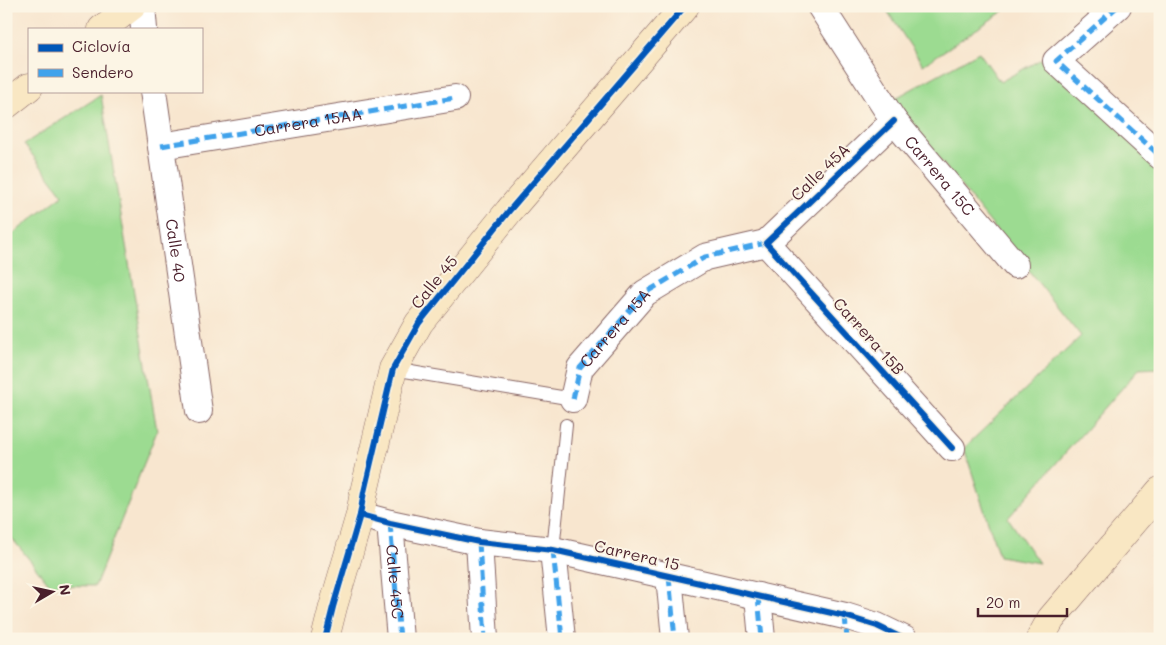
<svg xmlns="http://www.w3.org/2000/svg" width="1166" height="645" viewBox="0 0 1166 645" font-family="Mali,sans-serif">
<rect width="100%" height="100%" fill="#fcf5e5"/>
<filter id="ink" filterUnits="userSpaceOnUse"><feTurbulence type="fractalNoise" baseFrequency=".02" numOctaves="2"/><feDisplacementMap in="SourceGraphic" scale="10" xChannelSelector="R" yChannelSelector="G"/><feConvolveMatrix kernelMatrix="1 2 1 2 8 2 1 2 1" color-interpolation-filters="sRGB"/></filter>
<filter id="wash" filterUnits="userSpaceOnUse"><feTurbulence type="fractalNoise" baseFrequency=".0096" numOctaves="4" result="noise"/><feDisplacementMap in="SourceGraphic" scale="20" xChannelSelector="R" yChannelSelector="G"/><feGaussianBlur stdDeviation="1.12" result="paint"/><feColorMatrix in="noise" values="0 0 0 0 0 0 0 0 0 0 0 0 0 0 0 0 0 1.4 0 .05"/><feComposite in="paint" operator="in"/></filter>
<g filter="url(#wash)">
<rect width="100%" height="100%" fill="#f8e6cf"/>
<g fill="#9cdb91" stroke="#737d5e">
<polygon points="884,6 1002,6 1005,10 923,65"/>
<polygon points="979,52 1000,82 1045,57 1160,164 1160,368 1139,369 1008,518 1039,563 999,556 964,448 1081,336 892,100"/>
<polygon points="101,95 157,431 95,586 50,585 6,531 6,239 63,195 24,144"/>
</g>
</g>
<g filter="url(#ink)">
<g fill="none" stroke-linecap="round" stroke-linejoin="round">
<g stroke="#876564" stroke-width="14">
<g id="lane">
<polyline points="393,369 573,399"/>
<polyline points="553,550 566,425"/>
</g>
</g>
<g stroke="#876564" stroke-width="28">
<g id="street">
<polyline points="142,6 144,29"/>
<path id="s1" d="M820,6L894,121L1015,265"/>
<polyline points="1118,6 1056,61 1160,156"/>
<path id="s2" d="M153,91L199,411"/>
<path id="s3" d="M161,146L455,98"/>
<polyline points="766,243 952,448"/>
<polyline points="766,243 894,121"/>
<polyline points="573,399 580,368 645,293 705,257 766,243"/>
<polyline points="360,515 390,523 479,542 553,550 669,576 845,616 877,626 904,639"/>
<polyline points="390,523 400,639"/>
<polyline points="479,542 485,639"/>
<polyline points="553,550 562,639"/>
<polyline points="669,576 675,639"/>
<polyline points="758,596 762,639"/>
</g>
</g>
<g stroke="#876564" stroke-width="29">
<g id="secondary">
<polyline points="102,29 132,6"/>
<polyline points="6,105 29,87"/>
<polyline points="325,639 333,607 360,515 364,492 393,369 419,323 509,211 685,6"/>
<polyline points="1040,639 1051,619 1160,491"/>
</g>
</g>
<use href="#lane" stroke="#fff" stroke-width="12"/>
<use href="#street" stroke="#fff" stroke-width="26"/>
<use href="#secondary" stroke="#f9e7c3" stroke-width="28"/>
<g stroke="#40a2eb" stroke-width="5" stroke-dasharray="10 5" stroke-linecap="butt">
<polyline points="1118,6 1056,61 1160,156"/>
<polyline points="161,146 455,98"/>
<path id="s4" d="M573,399L580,368L645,293L705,257L766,243"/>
<path id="s5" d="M390,523L400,639"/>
<polyline points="479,542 485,639"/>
<polyline points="553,550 562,639"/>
<polyline points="669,576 675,639"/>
<polyline points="758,596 762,639"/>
<polyline points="845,616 847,639"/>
</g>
<g stroke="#fcf5e5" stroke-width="9">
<g id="cycleway">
<polyline points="894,121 766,243 952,448"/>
<polyline points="360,515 390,523 479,542 553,550 669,576 845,616 877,626 904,639"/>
<polyline points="325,639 333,607 360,515 364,492 393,369 419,323 509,211 685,6"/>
</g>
</g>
<use href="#cycleway" stroke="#0057b8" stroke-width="6"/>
</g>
</g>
<g text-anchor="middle" stroke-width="4" stroke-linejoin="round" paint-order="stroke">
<g font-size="16" fill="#4a1f2b" stroke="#fcf5e5">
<text dy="6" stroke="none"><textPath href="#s3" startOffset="149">Carrera 15AA</textPath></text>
<text transform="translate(820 172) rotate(-44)" y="6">Calle 45A</text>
<text dy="6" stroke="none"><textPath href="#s1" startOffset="208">Carrera 15C</textPath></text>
<text dy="6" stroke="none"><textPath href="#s2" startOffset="161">Calle 40</textPath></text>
<text transform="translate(434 282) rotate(-51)" y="6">Calle 45</text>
<text dy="6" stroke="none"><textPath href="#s4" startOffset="85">Carrera 15A</textPath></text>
<text transform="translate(869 336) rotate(48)" y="6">Carrera 15B</text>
<text transform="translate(637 555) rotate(13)" y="6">Carrera 15</text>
<text dy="6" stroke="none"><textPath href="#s5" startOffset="59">Calle 45C</textPath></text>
</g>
</g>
<rect width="1166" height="645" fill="none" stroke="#fcf5e5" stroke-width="25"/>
<rect x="28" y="28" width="175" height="65" fill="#fcf5e5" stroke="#b59f9b"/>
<rect x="38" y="44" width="25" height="8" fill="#0057b8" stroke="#b59f9b"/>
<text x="72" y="52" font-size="15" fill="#4a1f2b">Ciclovía</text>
<rect x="38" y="69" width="25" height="8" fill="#40a2eb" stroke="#b59f9b"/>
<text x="72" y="78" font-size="15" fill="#4a1f2b">Sendero</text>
<g transform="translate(52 592) rotate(81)" stroke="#fcf5e5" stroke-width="4" paint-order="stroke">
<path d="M0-4L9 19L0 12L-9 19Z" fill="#4a1f2b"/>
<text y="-8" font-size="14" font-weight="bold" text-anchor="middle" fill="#4a1f2b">N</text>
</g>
<path d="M978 608v8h89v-8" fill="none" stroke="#4a1f2b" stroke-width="2.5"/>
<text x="986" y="608" font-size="15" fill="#4a1f2b" stroke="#fcf5e5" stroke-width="4" paint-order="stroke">20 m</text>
</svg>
